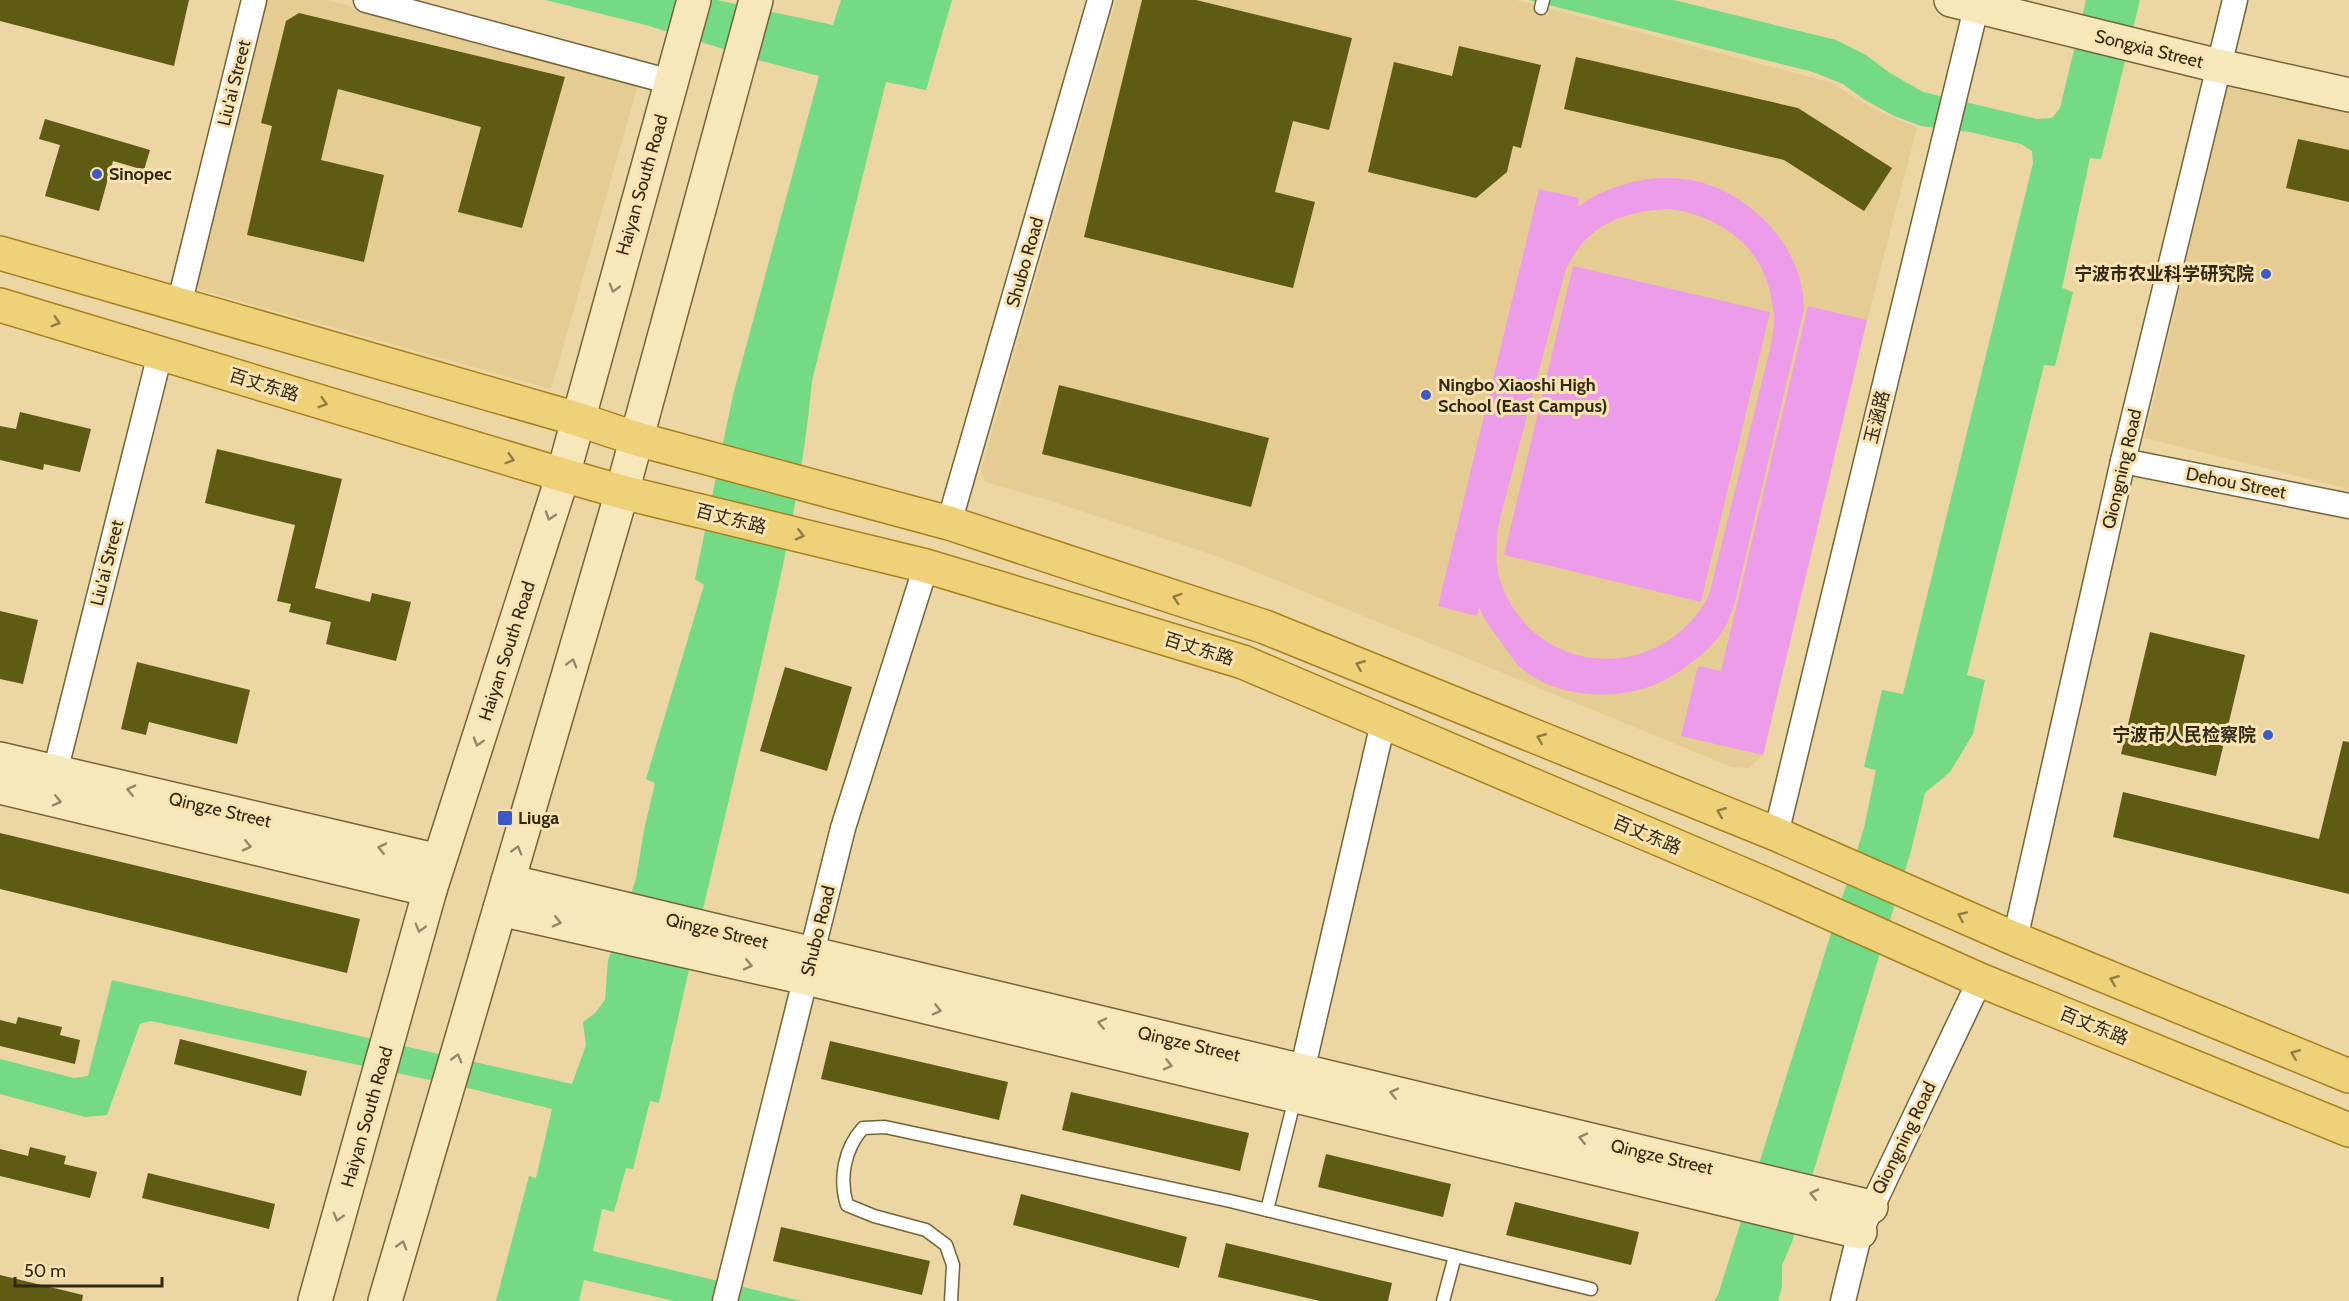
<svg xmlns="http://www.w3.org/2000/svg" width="2349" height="1301" viewBox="0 0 2349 1301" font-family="Cabin,'Noto Sans SC',sans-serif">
<rect width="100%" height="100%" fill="#ebd6a4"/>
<g fill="#e4cc93">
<polygon points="264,0 327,0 638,85 551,389 194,288"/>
<polygon points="1116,0 1516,0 1830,82 1868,106 1917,128 1867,320 1763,755 1749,768 1732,767 1222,558 1048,500 985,482 981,470"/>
<polygon points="2228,84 2349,110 2349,489 2145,438"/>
</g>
<g fill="#ed9cea" fill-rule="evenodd">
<path d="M1658,178C1672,178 1686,178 1700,182C1755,197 1804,250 1804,309L1735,602C1725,634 1714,646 1687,666C1672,677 1656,686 1638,690C1600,700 1546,694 1517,664C1511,657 1506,649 1501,642C1492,630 1484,620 1479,607L1477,616L1438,606L1539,189L1579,198L1578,207C1602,189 1628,181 1658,178ZM1669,209C1719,215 1762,246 1771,297C1772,305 1775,313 1774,321C1774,330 1772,339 1770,349L1709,595C1664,683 1539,680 1502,586C1494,566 1496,543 1499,522L1565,272C1584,226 1622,211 1669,209Z"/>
<polygon points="1573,266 1770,312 1701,602 1504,555"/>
<polygon points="1808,306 1867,320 1763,755 1681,736 1698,666 1721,671"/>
</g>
<g fill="#75da86">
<path d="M545,0H717L833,25L841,0H952L926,90L886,82L812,381C802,491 776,599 751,706C720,838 688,970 659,1103L650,1101L633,1169L626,1168L614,1212L602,1209L593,1251L801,1301H674L584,1280L579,1301H496L529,1176L536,1178L552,1109L472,1089L151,1021L140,1024L107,1115L85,1117L0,1094V1059L74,1078L88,1076L112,980L572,1084L586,1045L583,1022L595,1013L605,1000L608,960L636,879L644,830L655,783L646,779L704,585L695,579L733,395L819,76L762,61L646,25Z"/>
<polygon points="1529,0 1674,0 1836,40 1866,55 1890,73 1923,92 2037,119 2052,118 2060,108 2086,0 2140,0 2101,159 2090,158 2062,288 2073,292 2055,366 2044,365 1967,675 1985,680 1973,734 1950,772 1925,793 1911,851 1792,1242 1782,1265 1782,1287 1778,1301 1714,1301 1718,1295 1864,828 1876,770 1864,767 1882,690 1903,694 2033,163 2032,151 2021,144 1970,132 1921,126 1894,116 1865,100 1843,84 1813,72"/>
</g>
<g fill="#5e5c13">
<polygon points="0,0 189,0 174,66 0,21"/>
<polygon points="1142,0 1196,0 1352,38 1329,130 1293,121 1275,192 1315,202 1293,288 1084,237"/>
<polygon points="299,13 565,77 522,228 458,212 481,127 338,89 321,160 384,175 364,262 247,235 272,126 261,123 286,21"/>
<polygon points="1459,46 1541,65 1521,148 1513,146 1507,172 1476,198 1368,172 1394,62 1452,76"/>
<polygon points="1576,57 1798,108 1892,168 1864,211 1784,160 1564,109"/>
<polygon points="45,119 150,150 144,170 113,161 99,211 45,196 60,145 39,139"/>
<polygon points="2298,139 2349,150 2349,202 2286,188"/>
<polygon points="1059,385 1269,438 1251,507 1042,454"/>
<polygon points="20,412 91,429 80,472 44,464 43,470 0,460 0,426 16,429"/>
<polygon points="217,449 342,479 315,588 370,602 372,593 411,602 396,661 326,644 331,622 289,612 291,604 277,601 295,525 205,503"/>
<polygon points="0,611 38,620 23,684 0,679"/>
<polygon points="2150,632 2245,655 2216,776 2121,754"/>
<polygon points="137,662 250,690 237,744 149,722 146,735 121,729"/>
<polygon points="785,667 852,687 827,771 760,751"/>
<polygon points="2343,741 2349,742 2349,894 2113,837 2123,792 2319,839"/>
<polygon points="0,833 360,919 347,973 0,889"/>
<polygon points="18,1017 62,1027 60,1035 80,1040 75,1064 0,1046 0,1020 16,1024"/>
<polygon points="180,1039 307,1071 301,1096 174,1064"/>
<polygon points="830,1041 1008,1082 999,1120 821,1079"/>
<polygon points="1071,1092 1249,1133 1240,1171 1062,1130"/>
<polygon points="30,1147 66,1156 64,1164 97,1172 90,1198 0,1176 0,1149 28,1156"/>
<polygon points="1326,1154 1451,1184 1443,1217 1318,1187"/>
<polygon points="148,1173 275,1204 269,1229 142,1198"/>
<polygon points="1021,1194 1187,1237 1179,1268 1013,1225"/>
<polygon points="1515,1202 1639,1232 1631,1265 1506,1235"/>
<polygon points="781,1227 930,1261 922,1295 773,1261"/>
<polygon points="1226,1243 1392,1283 1388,1301 1320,1301 1218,1277"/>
<polygon points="0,1275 83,1295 82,1301 0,1301"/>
</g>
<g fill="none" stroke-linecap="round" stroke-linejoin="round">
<g stroke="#766335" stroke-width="15">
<g id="lane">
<polyline points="1541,8 1543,0"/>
<polyline points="1267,1210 1295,1098"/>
<path d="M951,1301L953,1265L946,1245L926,1230L874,1216L847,1205C839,1179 844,1149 863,1128L885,1127L1230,1201L1591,1289"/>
<polyline points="1443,1301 1455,1256"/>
</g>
</g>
<g stroke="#766335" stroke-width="27">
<g id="street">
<polyline points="366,0 671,82"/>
<polyline points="179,305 254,0"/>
<polyline points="2123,461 2349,506"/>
<polyline points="949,523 1100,0"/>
<polyline points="55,772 160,354"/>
<polyline points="1776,834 1978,0"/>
<polyline points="2015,939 2123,461 2235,0"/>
<polyline points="1302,1071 1383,723"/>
<polyline points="725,1301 843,828 926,566"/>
<polyline points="1843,1301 1860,1232 1980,980"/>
</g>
</g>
<g stroke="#766335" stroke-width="36">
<g id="secondary">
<polyline points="1951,0 2219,66 2349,95"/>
<polyline points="0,759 439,861"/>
<polyline points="0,787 430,890"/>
<polyline points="508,881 1871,1207"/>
<polyline points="500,909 806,978 1860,1232"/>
<polyline points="315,1301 430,890 563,475 694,0"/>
<polyline points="385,1301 622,492 756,0"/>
</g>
</g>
<g stroke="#a5821c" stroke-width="36">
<g id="primary">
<polyline points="0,253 577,419 637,439 949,523 1265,627 1776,834 2015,939 2349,1076"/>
<polyline points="0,305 563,475 622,492 926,566 1243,662 1765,884 1980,980 2349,1130"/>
</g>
</g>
<use href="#lane" stroke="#fff" stroke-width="12"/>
<use href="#street" stroke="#fff" stroke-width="24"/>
<use href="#secondary" stroke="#f7e8bc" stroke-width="33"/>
<use href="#primary" stroke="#efd179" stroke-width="33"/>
</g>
<defs><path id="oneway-chevron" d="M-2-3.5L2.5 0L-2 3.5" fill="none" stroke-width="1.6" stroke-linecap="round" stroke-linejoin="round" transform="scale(1.5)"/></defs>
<g stroke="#948868">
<use href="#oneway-chevron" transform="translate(614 288) rotate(106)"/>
<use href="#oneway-chevron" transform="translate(550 516) rotate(108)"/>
<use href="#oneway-chevron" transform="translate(572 663) rotate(-74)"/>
<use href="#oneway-chevron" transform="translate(478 742) rotate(108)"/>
<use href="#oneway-chevron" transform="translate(131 790) rotate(-167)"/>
<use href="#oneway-chevron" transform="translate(57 801) rotate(13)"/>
<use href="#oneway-chevron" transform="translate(247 846) rotate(13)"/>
<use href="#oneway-chevron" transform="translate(382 848) rotate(-167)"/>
<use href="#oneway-chevron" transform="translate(517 850) rotate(-74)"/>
<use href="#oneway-chevron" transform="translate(557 922) rotate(13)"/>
<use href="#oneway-chevron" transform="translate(420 928) rotate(106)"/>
<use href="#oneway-chevron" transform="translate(748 965) rotate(13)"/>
<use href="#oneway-chevron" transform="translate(937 1010) rotate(14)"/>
<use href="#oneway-chevron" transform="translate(1102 1023) rotate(-167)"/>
<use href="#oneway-chevron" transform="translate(457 1058) rotate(-74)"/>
<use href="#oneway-chevron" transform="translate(1168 1065) rotate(14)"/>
<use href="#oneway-chevron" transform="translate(1394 1093) rotate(-167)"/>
<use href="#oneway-chevron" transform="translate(1583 1138) rotate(-167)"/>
<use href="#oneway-chevron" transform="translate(1814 1194) rotate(-167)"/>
<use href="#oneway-chevron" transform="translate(338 1217) rotate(106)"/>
<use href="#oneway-chevron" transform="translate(402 1245) rotate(-74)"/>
</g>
<g stroke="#907c47">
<use href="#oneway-chevron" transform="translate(56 322) rotate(17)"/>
<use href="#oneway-chevron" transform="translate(323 403) rotate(17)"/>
<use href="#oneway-chevron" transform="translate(510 459) rotate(17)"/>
<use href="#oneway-chevron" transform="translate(800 535) rotate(14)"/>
<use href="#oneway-chevron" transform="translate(1177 598) rotate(-162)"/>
<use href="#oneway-chevron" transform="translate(1360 665) rotate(-158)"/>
<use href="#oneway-chevron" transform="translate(1541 738) rotate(-158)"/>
<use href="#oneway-chevron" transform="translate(1721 812) rotate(-158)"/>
<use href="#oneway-chevron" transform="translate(1962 916) rotate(-156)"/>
<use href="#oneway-chevron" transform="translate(2114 980) rotate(-158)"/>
<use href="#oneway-chevron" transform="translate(2295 1054) rotate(-158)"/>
</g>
<g fill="#3a59cb" stroke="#f8e3b1" stroke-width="2">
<circle cx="97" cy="174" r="6"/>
<circle cx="2266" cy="274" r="6"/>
<circle cx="1426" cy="395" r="6"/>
<circle cx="2268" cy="735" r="6"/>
<rect x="497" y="810" width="16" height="16" rx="3"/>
</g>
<g text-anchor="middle" stroke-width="6" stroke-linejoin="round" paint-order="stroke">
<g font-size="18" fill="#312815" stroke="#f8e3b1">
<text transform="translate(2149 49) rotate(14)" y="6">Songxia Street</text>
<text transform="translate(234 83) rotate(-76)" y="6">Liu'ai Street</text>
<text transform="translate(642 185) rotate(-74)" y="6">Haiyan South Road</text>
<text transform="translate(1025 262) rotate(-74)" y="6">Shubo Road</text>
<text transform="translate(264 385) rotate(17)" y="6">百丈东路</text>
<text transform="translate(1877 417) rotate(-76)" y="6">玉涵路</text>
<text transform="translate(2122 469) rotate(-77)" y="6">Qiongning Road</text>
<text transform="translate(2236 483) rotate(11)" y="6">Dehou Street</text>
<text transform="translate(731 519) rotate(14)" y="6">百丈东路</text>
<text transform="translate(107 563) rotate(-76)" y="6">Liu'ai Street</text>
<text transform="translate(1199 649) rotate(17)" y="6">百丈东路</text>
<text transform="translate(507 651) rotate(-72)" y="6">Haiyan South Road</text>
<text transform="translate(220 810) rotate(13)" y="6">Qingze Street</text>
<text transform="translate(1647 835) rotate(23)" y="6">百丈东路</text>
<text transform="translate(717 931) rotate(13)" y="6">Qingze Street</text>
<text transform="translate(818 931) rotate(-76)" y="6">Shubo Road</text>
<text transform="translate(2094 1026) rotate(22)" y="6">百丈东路</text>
<text transform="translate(1189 1044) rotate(13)" y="6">Qingze Street</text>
<text transform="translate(367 1117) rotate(-74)" y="6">Haiyan South Road</text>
<text transform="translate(1904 1138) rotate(-64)" y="6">Qiongning Road</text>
<text transform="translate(1662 1157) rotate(13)" y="6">Qingze Street</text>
</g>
<g font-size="18" font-weight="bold" fill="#312815" stroke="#f8e3b1" text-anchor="start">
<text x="109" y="180">Sinopec</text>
<text x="2254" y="280" text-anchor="end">宁波市农业科学研究院</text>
<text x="1438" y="391">Ningbo Xiaoshi High<tspan x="1438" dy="21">School (East Campus)</tspan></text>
<text x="2256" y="741" text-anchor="end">宁波市人民检察院</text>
<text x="518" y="824">Liuga</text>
</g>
</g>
<path d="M15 1277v9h147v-9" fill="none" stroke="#312815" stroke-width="3"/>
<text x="24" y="1277" font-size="18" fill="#312815" stroke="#f8e3b1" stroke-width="4.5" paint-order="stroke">50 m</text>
</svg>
